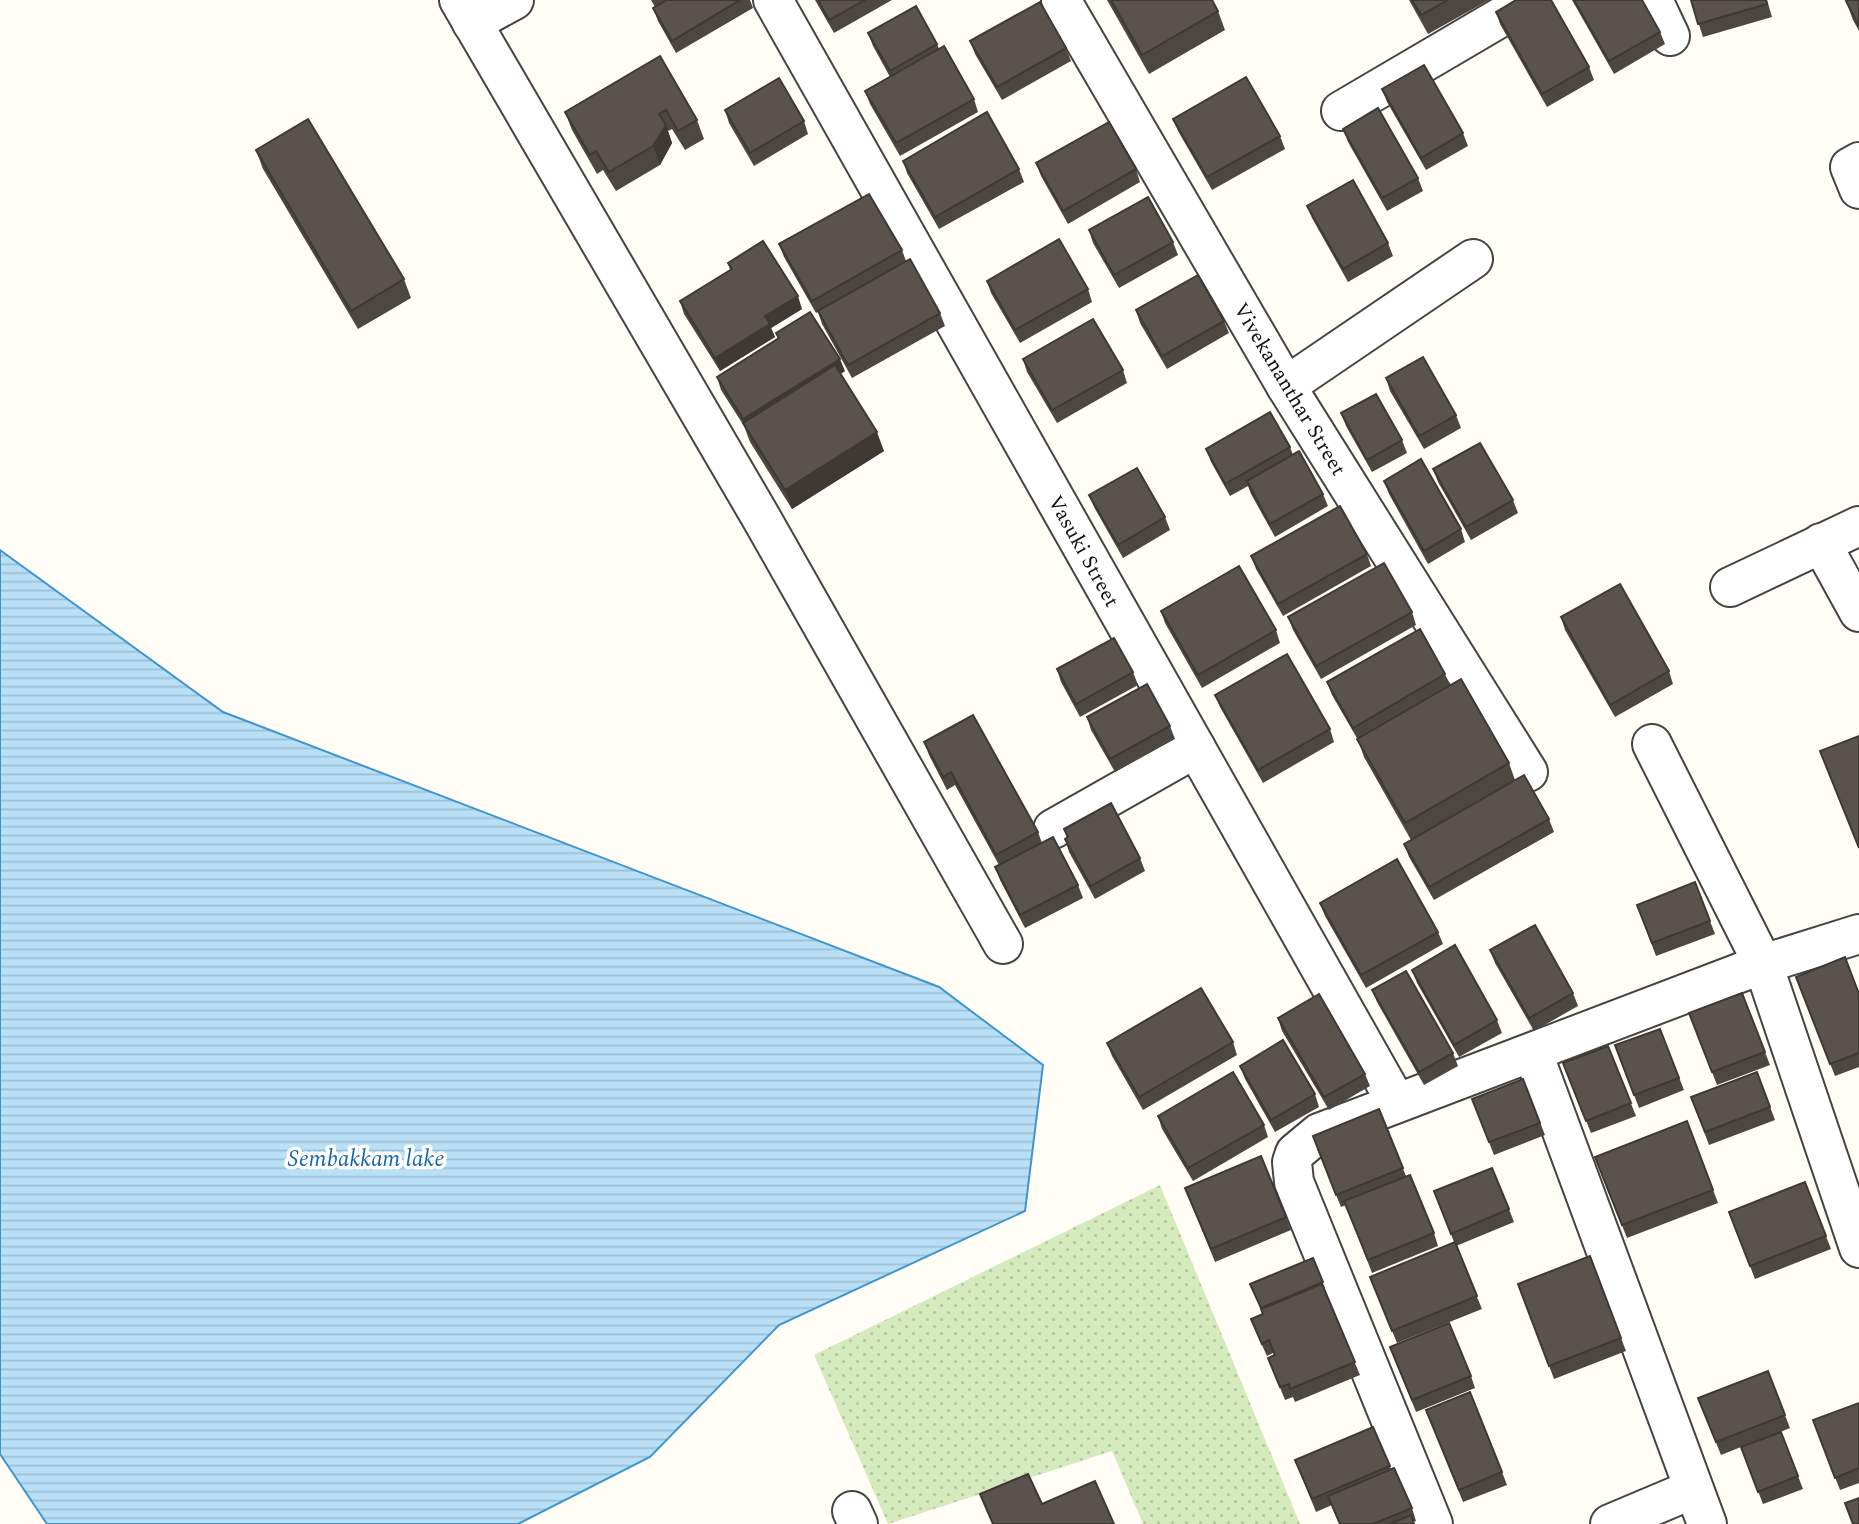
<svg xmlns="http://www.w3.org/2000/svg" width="1859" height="1524" viewBox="0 0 1859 1524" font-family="Spectral,serif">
<defs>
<pattern id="grass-dots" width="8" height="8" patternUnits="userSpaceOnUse" patternTransform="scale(1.75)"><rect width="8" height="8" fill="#d5ebbd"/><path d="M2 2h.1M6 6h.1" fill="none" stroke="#b6c8a1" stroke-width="1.8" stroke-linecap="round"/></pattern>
<pattern id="water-rules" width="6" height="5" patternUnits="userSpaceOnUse" patternTransform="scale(1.75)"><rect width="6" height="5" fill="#b9e0f7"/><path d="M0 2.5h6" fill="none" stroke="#9ebfd3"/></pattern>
</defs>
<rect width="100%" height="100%" fill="#fffdf5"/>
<polygon fill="url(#grass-dots)" points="1160,1185 1300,1524 1143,1524 1112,1451 888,1524 814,1355"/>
<polygon fill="url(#water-rules)" stroke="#3f96cf" stroke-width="2" points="0,550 223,712 939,987 1043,1065 1025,1211 779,1325 650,1457 518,1524 47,1524 0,1454"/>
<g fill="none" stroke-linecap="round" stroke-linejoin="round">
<g stroke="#444" stroke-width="42">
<g id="street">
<polyline points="459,0 763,521 1003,944"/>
<polyline points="773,0 1396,1102"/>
<polyline points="1061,0 1286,386 1528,772"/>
<polyline points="1653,0 1670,36"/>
<polyline points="472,23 514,0"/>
<polyline points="1341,111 1530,0"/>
<polyline points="1859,162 1850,167 1859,189"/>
<polyline points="1286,386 1473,259"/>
<polyline points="1821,543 1859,612"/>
<polyline points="1730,587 1859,526"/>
<polyline points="1652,744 1763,964 1859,1248"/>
<polyline points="1053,829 1196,748"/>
<polyline points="1533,1053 1707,1524"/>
<polyline points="852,1511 858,1524"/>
<polyline points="1433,1524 1294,1182 1292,1162 1295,1153 1319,1133 1763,964 1859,934"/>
<polyline points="1610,1524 1693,1489"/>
</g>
</g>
<use href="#street" stroke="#fff" stroke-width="38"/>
</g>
<g fill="#4d4742">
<polygon points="651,0 750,0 753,8 676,53 658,21 653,8 655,7"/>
<polygon points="815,0 892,0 834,33"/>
<polygon points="1107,0 1212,0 1218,11 1225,30 1149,74"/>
<polygon points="1409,0 1489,0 1428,34"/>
<polygon points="1572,0 1642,0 1660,32 1665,44 1614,74"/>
<polygon points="1691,0 1767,0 1772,17 1703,37"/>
<polygon points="1859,0 1859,31 1853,20 1846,1"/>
<polygon points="1496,12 1589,67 1594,80 1547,107 1500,24"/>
<polygon points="868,33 937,44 939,49 974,99 978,112 900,156 870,104 865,91 890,77 873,46"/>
<polygon points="970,41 1066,48 1071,61 1002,100 975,54"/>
<polygon points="660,56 697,120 704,139 685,150 672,129 668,131 672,143 660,165 616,191 603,170 597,174 572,130 565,112"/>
<polygon points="1382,89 1463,133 1468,146 1426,170 1387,102"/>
<polygon points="725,110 804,121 808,134 754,166 729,123"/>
<polygon points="1173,119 1280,136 1285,149 1212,190 1178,131"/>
<polygon points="1343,129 1418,178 1423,191 1387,211 1348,142"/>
<polygon points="256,150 404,279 411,298 358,329 263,169"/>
<polygon points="903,161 1019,169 1024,182 939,229 907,173"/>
<polygon points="1036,163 1136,169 1140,182 1068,224 1041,176"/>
<polygon points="1307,206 1388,243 1393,256 1348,282 1312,218"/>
<polygon points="1089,230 1173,242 1178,255 1119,288 1093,243"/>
<polygon points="779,244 902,250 906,261 940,313 945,326 852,378 822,324 818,312 816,313 784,257"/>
<polygon points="728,263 802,309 771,328 775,337 720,371 684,314 680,301 730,270"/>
<polygon points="987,281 1088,289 1092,302 1020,343 991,293"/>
<polygon points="1136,310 1224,321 1229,333 1167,369 1140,323"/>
<polygon points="776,333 845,371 840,374 884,451 792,509 750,442 744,426 721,390 717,377 778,339"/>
<polygon points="1023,359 1123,370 1127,383 1057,423 1027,372"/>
<polygon points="1386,378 1456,415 1461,428 1424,449 1390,391"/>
<polygon points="1341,413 1402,440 1407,453 1372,472 1346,426"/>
<polygon points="1290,447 1293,455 1323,494 1328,506 1275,537 1251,494 1248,486 1230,496 1211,462 1206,449"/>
<polygon points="1433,469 1513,500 1518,513 1471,540 1438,482"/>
<polygon points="1384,481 1461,529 1465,542 1428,564 1389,494"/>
<polygon points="1089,495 1165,517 1170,530 1123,558 1094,507"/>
<polygon points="1367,554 1371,566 1283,616 1256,569 1251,556"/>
<polygon points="1161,611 1276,630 1280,643 1202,688 1165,623"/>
<polygon points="1412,612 1416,625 1321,679 1293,630 1288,617"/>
<polygon points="1561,617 1669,671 1673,684 1615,717 1565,630"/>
<polygon points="1057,669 1133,672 1138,685 1080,717 1061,682"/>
<polygon points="1445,674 1450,686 1509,763 1515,780 1549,819 1554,832 1434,900 1409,857 1404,844 1411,840 1364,757 1358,740 1332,695 1327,682"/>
<polygon points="1215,695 1330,729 1334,742 1263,783 1220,707"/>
<polygon points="1087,717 1170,726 1175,739 1115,772 1091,730"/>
<polygon points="924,742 1038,832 1042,843 1078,885 1083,898 1025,928 1000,880 995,867 999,865 955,785 947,790 929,755"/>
<polygon points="1064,829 1140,858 1145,871 1095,899 1069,852 1065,839 1067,838"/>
<polygon points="1695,882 1715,934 1656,956 1637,905"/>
<polygon points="1320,903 1438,932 1443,944 1366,988 1325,916"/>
<polygon points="1490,950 1573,993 1578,1006 1534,1031 1495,963"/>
<polygon points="1412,970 1497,1020 1502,1033 1459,1057 1417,983"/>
<polygon points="1796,977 1859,994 1859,1067 1835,1076"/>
<polygon points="1372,990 1453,1053 1458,1066 1424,1085 1377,1002"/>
<polygon points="1742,993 1770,1065 1717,1085 1689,1013"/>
<polygon points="1278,1018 1365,1074 1370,1086 1329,1110 1282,1031"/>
<polygon points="1660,1029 1684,1090 1639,1108 1615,1045"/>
<polygon points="1233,1042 1237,1055 1143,1110 1112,1056 1107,1043"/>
<polygon points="1608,1046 1636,1116 1591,1133 1563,1063"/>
<polygon points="1240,1066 1315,1094 1319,1107 1275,1132 1245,1079"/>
<polygon points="1757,1072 1775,1120 1709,1145 1691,1097"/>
<polygon points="1523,1079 1545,1135 1494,1155 1472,1099"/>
<polygon points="1379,1109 1406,1176 1434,1233 1438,1246 1372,1273 1346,1205 1341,1207 1317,1149"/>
<polygon points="1158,1116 1264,1125 1268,1137 1193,1181 1162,1129"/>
<polygon points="1687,1121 1718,1203 1627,1238 1595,1157"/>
<polygon points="1805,1182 1831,1249 1755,1279 1729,1212"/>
<polygon points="1185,1188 1286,1217 1291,1230 1215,1262"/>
<polygon points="1434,1191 1509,1209 1514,1222 1456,1246 1482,1309 1397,1343 1370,1277 1454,1242"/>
<polygon points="1590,1256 1626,1351 1554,1379 1518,1284"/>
<polygon points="1313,1258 1325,1288 1324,1289 1360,1375 1295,1402 1293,1397 1285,1400 1268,1358 1274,1355 1273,1353 1267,1356 1256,1332 1251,1319 1263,1314 1250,1284"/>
<polygon points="1395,1360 1471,1376 1475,1388 1416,1412"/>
<polygon points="1768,1371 1790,1428 1778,1433 1781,1432 1803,1489 1763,1504 1741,1447 1721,1455 1698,1398"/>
<polygon points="1859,1403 1859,1483 1840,1490 1813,1420"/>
<polygon points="1431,1423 1502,1472 1507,1485 1463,1502"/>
<polygon points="1373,1427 1391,1469 1412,1508 1416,1521 1413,1522 1414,1524 1340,1524 1332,1505 1316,1512 1295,1460"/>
</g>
<g fill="#3f3936">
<polygon points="666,125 672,143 660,165 653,146"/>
<polygon points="798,296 802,309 771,328 775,337 720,371 715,358 765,316"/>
<polygon points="840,359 845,371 749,432 743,419"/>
<polygon points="877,432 884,451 792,509 785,490"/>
</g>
<g fill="#5a524d" stroke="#3f3936" stroke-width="2">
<polygon points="667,0 740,0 672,41 653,8"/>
<polygon points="818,0 865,0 829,20"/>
<polygon points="1111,0 1212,0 1218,11 1142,55"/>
<polygon points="1412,0 1448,0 1421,15"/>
<polygon points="1516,0 1551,0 1589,67 1542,94 1496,12"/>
<polygon points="1574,0 1642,0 1660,32 1609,61"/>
<polygon points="1691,0 1766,0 1767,4 1698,24"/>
<polygon points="1848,0 1859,0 1859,26 1846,1"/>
<polygon points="1040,2 1066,48 997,87 970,41"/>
<polygon points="916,6 937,44 890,71 868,33"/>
<polygon points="944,46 974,99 896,143 865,91"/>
<polygon points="660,56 697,120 678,131 666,110 659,114 666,125 653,146 609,172 596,151 590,155 565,112"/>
<polygon points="1424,65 1463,133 1421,158 1382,89"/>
<polygon points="1246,77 1280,136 1207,177 1173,119"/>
<polygon points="779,78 804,121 750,153 725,110"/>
<polygon points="1378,108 1418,178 1382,198 1343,129"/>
<polygon points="987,112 1019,169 935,217 903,161"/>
<polygon points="308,119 404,279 351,311 256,150"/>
<polygon points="1109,122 1136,169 1063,211 1036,163"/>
<polygon points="1353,180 1388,243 1343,269 1307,206"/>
<polygon points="869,194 902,250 812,301 779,244"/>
<polygon points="1148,197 1173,242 1114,275 1089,230"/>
<polygon points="1059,239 1088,289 1015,330 987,281"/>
<polygon points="763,241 798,296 765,316 770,324 715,358 680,301 732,269 728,263"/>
<polygon points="910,259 940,313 848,365 818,311"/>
<polygon points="1198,275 1224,321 1162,356 1136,310"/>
<polygon points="810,312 840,359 743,419 717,377 779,338 776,333"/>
<polygon points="1093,319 1123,370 1052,410 1023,359"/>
<polygon points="1423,357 1456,415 1419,436 1386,378"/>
<polygon points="835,365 877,432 785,490 743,423"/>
<polygon points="1376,394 1402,440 1367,460 1341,413"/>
<polygon points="1270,412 1290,447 1225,484 1206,449"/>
<polygon points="1480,443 1513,500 1466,527 1433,469"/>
<polygon points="1299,451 1323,494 1270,524 1247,481"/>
<polygon points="1421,459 1461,529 1424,551 1384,481"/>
<polygon points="1137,468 1165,517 1118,545 1089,495"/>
<polygon points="1340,506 1367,554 1278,604 1251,556"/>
<polygon points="1384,563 1412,612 1316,666 1288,617"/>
<polygon points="1239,566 1276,630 1198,675 1161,611"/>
<polygon points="1620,584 1669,671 1610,705 1561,617"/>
<polygon points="1420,629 1445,674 1353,728 1327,682"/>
<polygon points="1114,638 1133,672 1076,704 1057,669"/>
<polygon points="1287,654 1330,729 1258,770 1215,695"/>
<polygon points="1461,679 1509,763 1405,823 1357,739"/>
<polygon points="1147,684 1170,726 1110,759 1087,717"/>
<polygon points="973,715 1038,832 996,855 951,772 943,777 924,742"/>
<polygon points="1859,736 1859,848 1820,751"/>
<polygon points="1524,775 1549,819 1429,887 1404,844"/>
<polygon points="1111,803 1140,858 1091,886 1065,839 1068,837 1064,829"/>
<polygon points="1053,837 1078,885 1020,915 995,867"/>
<polygon points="1397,859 1438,932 1361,975 1320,903"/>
<polygon points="1695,882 1710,921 1652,943 1637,905"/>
<polygon points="1535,925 1573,993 1529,1018 1490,950"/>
<polygon points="1455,945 1497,1020 1454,1045 1412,970"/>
<polygon points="1845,957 1859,994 1859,1053 1830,1064 1796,977"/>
<polygon points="1406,971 1453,1053 1419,1072 1372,990"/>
<polygon points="1201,988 1233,1042 1139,1097 1107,1043"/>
<polygon points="1742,993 1765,1052 1712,1072 1689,1013"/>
<polygon points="1319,994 1365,1074 1324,1097 1278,1018"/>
<polygon points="1660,1029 1679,1078 1634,1095 1615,1045"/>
<polygon points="1283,1040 1315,1094 1271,1120 1240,1066"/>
<polygon points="1608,1046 1631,1103 1586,1121 1563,1063"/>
<polygon points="1233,1072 1264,1125 1188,1168 1158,1116"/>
<polygon points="1757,1072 1770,1107 1705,1132 1691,1097"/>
<polygon points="1523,1079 1540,1123 1489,1142 1472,1099"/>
<polygon points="1379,1109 1403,1168 1336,1195 1313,1136"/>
<polygon points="1687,1121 1713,1190 1622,1225 1595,1157"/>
<polygon points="1261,1156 1286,1217 1211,1249 1185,1188"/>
<polygon points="1492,1168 1509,1209 1451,1234 1434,1191"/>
<polygon points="1410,1175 1434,1233 1368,1260 1344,1201"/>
<polygon points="1805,1182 1826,1236 1750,1266 1729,1212"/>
<polygon points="1455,1242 1477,1296 1392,1331 1370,1277"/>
<polygon points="1590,1256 1621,1338 1549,1366 1518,1284"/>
<polygon points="1313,1258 1323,1282 1261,1308 1250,1284"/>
<polygon points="1322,1284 1355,1362 1290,1389 1289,1384 1280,1387 1268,1358 1275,1355 1269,1340 1262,1344 1251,1319 1263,1314 1261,1309"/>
<polygon points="1449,1323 1471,1376 1412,1400 1390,1347"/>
<polygon points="1768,1371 1785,1415 1716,1442 1698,1398"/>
<polygon points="1470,1392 1502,1472 1459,1490 1426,1410"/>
<polygon points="1859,1403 1859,1468 1835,1478 1813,1420"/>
<polygon points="1373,1427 1390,1466 1312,1499 1295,1460"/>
<polygon points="1781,1432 1798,1476 1758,1492 1741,1447"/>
<polygon points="1394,1468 1412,1508 1373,1524 1340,1524 1328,1496"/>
<polygon points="1028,1474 1042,1504 1095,1481 1114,1524 993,1524 980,1494"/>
<polygon points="1859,1498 1859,1524 1853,1524 1845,1503"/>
<polygon points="1411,1515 1414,1524 1390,1524"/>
</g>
<g text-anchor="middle" stroke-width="7" stroke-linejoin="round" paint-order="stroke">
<g font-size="21" fill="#111" stroke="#fff">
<text transform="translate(1290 389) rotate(59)" y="7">Vivekananthar Street</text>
<text transform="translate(1084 551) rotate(61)" y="7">Vasuki Street</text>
</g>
<g font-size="23" font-style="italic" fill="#1768a6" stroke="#fff">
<text x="366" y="1166">Sembakkam lake</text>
</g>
</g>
</svg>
